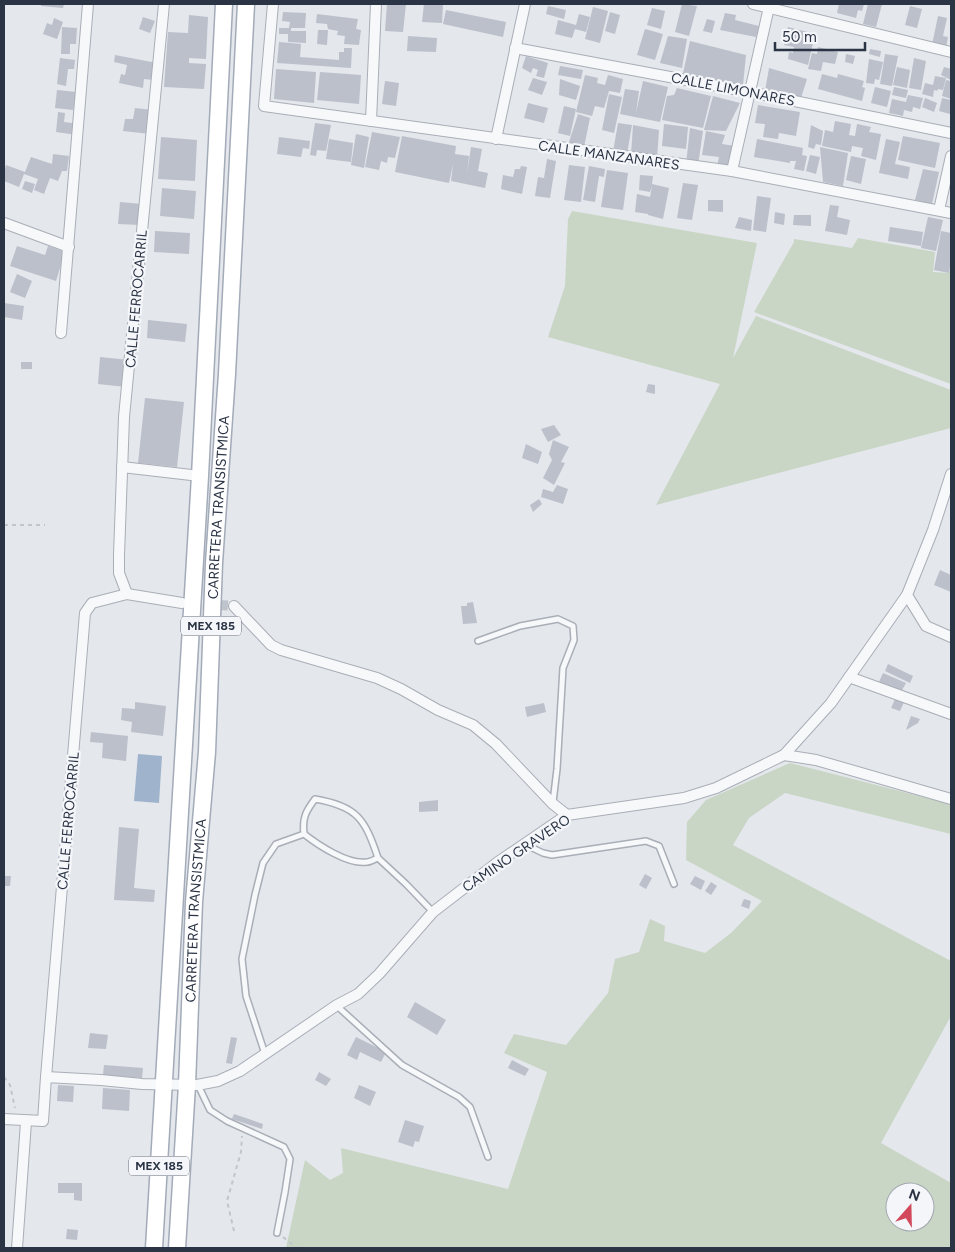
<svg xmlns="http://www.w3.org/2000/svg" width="955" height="1252" viewBox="0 0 955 1252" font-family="Figtree,sans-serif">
<rect width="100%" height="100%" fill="#e4e7ec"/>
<g fill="#c9d6c5" fill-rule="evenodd">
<polygon points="572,211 757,243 733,358 756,316 951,390 951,428 656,505 720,384 548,337 565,286 568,219"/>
<polygon points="858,238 935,252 933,272 949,273 951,264 951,384 754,312 794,242 794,239 852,248"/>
<path d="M790,763L951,804V834L785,793L749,818L733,845L951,961V1016L881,1143L951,1183V1248H286L305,1160L330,1180L343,1173L341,1148L508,1189L547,1072L504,1053L514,1034L566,1045L608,993L615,959L639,952L650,919L665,926L664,941L705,953L731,933L762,901L686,860L687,822L706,800ZM895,1192H925V1222H895Z"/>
</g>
<polygon fill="#9fb4cc" points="138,754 162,756 159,803 134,801"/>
<g fill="#bbc0ca">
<polygon points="41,4 64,4 63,8 41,6"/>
<polygon points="387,4 406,4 403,32 385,31"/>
<polygon points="424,4 443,4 442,23 422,22"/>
<polygon points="682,4 697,6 689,36 675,32"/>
<polygon points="839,4 864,4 862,11 858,10 856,18 837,13"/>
<polygon points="868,4 882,4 876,27 863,24"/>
<polygon points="548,6 566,10 564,19 546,14"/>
<polygon points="910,6 922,9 917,28 905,25"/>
<polygon points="593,7 608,11 600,43 585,39"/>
<polygon points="652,8 665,11 661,29 647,25"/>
<polygon points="446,10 506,22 503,37 443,24"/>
<polygon points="283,12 306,13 305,28 291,28 291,31 306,31 306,43 288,42 288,34 279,34 279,28 289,28 290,22 282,21"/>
<polygon points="610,12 620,15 615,34 605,31"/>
<polygon points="725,13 736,15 735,20 759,26 756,37 720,30"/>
<polygon points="317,14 358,19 356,29 361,30 359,45 344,44 345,36 337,35 338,31 328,29 327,24 316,23"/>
<polygon points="579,14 590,17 586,32 575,29 572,38 555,34 558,20 576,25"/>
<polygon points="189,15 208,17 206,59 189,58 189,63 206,64 204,89 164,87 168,32 188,33"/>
<polygon points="938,16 947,18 943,36 948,37 946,48 932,45"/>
<polygon points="143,17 155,21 150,33 139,29"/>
<polygon points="54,18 63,22 57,39 43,34 47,23 52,25"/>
<polygon points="707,19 715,21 712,33 703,31"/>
<polygon points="62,27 77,28 76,44 70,44 70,54 61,54"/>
<polygon points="788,27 815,34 808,65 788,59 789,52 793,53 794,47 784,45"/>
<polygon points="645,29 663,34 655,60 637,55"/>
<polygon points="318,30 328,30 327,45 317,44"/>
<polygon points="408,36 437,38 436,52 407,51"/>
<polygon points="668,36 687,39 682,68 660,63"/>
<polygon points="690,41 746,55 743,85 683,73"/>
<polygon points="279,42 301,44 300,57 339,60 339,52 344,52 344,48 352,48 351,68 277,63"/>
<polygon points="818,47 838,52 835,64 823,62 821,71 808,69 812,53 817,54"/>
<polygon points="870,49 881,51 880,57 869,54"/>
<polygon points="846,54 855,56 853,64 845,62"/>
<polygon points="885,54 898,56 892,86 880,84"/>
<polygon points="115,55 157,63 154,80 144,79 143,88 119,83 121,74 125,75 127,65 114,62"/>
<polygon points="526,56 548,63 544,78 536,76 538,70 533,68 531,73 522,68"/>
<polygon points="60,58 75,60 74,69 68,69 66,86 57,84"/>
<polygon points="914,58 926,61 921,90 909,88"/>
<polygon points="869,59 883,62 879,80 875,79 874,84 866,83"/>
<polygon points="560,66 583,70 581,79 558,75"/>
<polygon points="897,67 910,70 907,88 893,85"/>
<polygon points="944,67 951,69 951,80 941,75"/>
<polygon points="769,68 807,79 801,98 765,91"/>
<polygon points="276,69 316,72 314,103 274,99"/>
<polygon points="320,72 361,75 359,104 317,100"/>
<polygon points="822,74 837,78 838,74 864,81 862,87 865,88 862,101 818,89"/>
<polygon points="585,75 598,78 597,83 605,85 608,75 623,79 620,93 609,91 604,108 595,106 592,116 576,112"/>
<polygon points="935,76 946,78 943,90 938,89 937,91 934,90 933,97 922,94 925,83 933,85"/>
<polygon points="533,78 547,82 542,95 528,90"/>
<polygon points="560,79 580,86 576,100 559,95"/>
<polygon points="946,80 951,81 951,99 942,96"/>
<polygon points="385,81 399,83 396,106 382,104"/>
<polygon points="643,81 668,87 660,122 620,114 625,89 639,91 636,113"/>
<polygon points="875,87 891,91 887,107 871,103"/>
<polygon points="894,87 908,90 906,98 892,95"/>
<polygon points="677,88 711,96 703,128 662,120 667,96 674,95"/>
<polygon points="57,90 76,92 73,110 55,108"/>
<polygon points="609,94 622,97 614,133 602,130"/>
<polygon points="908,95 923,98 920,109 913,107 912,112 904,110 903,116 889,113 892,99 906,102"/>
<polygon points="713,96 740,103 726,131 704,130"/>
<polygon points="925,98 937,103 934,112 922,107"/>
<polygon points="942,98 951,100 950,114 939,111"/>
<polygon points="528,103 548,108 544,123 524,118"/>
<polygon points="758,105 800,112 796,136 779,133 778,139 763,137 765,124 755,123"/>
<polygon points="564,106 576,109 570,136 558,133"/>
<polygon points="135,108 153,110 150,134 123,131 125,119 133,119"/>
<polygon points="58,112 65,113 64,122 79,124 77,135 56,132"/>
<polygon points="578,114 590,118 584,147 569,142"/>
<polygon points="835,121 851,124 849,135 855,136 857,124 871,127 869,132 881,134 876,160 861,156 863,148 852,146 851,152 822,146 825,130 833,132"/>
<polygon points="315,123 331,125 326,151 317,150 316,156 310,155"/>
<polygon points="618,123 632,125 627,154 613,152"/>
<polygon points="664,124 688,127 686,149 662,146"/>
<polygon points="633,125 659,130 657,159 631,155"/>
<polygon points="811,125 823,131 821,145 816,144 814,149 808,147"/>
<polygon points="690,128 703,131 698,165 686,164"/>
<polygon points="706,131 725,135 722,144 736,146 731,169 717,166 719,157 702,155"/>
<polygon points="372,132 400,137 395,158 388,157 387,163 381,161 379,170 365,167"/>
<polygon points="356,134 369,137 364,168 351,165"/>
<polygon points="402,136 456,146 455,154 469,156 467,174 471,147 482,149 478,171 488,173 485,188 451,181 453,164 449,183 395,172"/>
<polygon points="903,136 940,143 935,168 898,160"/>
<polygon points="161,137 197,140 195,181 158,179"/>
<polygon points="279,137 310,141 309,149 303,148 301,157 277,154"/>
<polygon points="329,139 353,143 351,162 326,159"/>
<polygon points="757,139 803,148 802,155 807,156 804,171 794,169 796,161 790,161 790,163 754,157"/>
<polygon points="886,139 900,142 895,164 910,167 908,179 879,173"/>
<polygon points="820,147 848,153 843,186 823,182"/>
<polygon points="53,154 69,156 67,171 62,171 58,181 50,178 44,194 34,190 38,179 24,174 19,187 4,181 4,172 6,165 25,172 31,157 52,164"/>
<polygon points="810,155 820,157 816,174 806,171"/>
<polygon points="851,156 866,159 861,184 846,180"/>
<polygon points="547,159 556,161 550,198 535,196 538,177 544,178"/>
<polygon points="569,165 585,167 581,202 564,200"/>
<polygon points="521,166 527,167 522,194 501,189 503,175 513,177 515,169 520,169"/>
<polygon points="589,166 605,169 604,177 599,176 595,202 583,200"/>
<polygon points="923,169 939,172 932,204 915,200"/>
<polygon points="607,170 628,173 623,210 601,207"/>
<polygon points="640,175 653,176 652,184 669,188 663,219 648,215 648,214 635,212 637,194 650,197 652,186 650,192 639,190"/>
<polygon points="25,181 35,184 32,193 22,189"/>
<polygon points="683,183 698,185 692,220 677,218"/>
<polygon points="162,188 196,191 194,219 160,216"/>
<polygon points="757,196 771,198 766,232 753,230"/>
<polygon points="708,200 723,200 723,212 708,211"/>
<polygon points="120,202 142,204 140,225 118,224"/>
<polygon points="830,205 839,206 837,217 850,220 847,235 825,231"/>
<polygon points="775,212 785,214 784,225 774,223"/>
<polygon points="794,215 811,215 811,226 793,225"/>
<polygon points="739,217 752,220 751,231 735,228"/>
<polygon points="928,217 943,220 936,251 921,248"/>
<polygon points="890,227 923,232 921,246 888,241"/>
<polygon points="155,231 190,233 189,254 154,252"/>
<polygon points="941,231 951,233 951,260 949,273 934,270"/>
<polygon points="17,246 45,255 48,246 65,252 56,281 10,266"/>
<polygon points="17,274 32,281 25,298 10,292"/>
<polygon points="4,303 24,306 22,320 4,317"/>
<polygon points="148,320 187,324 185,342 147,338"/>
<polygon points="100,357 129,360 126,387 98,384"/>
<rect x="21" y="362" width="11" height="7"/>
<polygon points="648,384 655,385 655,394 646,392"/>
<polygon points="145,398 184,402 177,467 138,463"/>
<polygon points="554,425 561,435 548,442 541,429"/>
<polygon points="553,440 569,447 561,462 565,463 554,485 543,478 552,460 549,454"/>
<polygon points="526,444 542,452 538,464 522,458"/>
<polygon points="557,485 568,489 563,504 541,497 543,489 553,492"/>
<polygon points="539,499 542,504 533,512 530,505"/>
<polygon points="940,570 951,575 951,592 934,585"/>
<polygon points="473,602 477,623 463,624 461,606 467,606 467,603"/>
<polygon points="888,664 913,676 910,683 885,671"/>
<polygon points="883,673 906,683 900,694 878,684"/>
<polygon points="895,699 904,702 900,711 891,708"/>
<polygon points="135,702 166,706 163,736 131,732 132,722 121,720 122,708 135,709"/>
<polygon points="544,703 546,712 527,717 525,707"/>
<polygon points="911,716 920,719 918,723 906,730"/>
<polygon points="91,732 128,736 126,761 102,758 103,743 90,742"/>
<polygon points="438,800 438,811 419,812 419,802"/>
<polygon points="119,827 139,829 134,888 155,890 154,902 114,900"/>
<polygon points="645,874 652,878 646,889 639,885"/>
<polygon points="4,876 11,876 10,886 4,886"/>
<polygon points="695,876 705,881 701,890 690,884"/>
<polygon points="711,882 717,886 711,895 705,891"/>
<polygon points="744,899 751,901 749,909 741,906"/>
<polygon points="415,1002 446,1020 437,1035 407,1017"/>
<polygon points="90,1033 108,1035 106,1049 88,1048"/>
<polygon points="231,1037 237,1038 232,1064 226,1063"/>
<polygon points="356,1037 386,1052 381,1062 360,1052 357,1060 347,1055"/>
<polygon points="512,1060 529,1069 525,1076 508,1068"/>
<polygon points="104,1065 143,1068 142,1078 103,1075"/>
<polygon points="319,1072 331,1079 326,1086 315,1080"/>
<polygon points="58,1085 74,1086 73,1102 57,1101"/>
<polygon points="359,1085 376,1092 370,1106 354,1098"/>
<polygon points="103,1088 130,1090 129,1111 102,1109"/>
<polygon points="234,1114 263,1124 262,1129 232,1119"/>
<polygon points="405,1120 424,1126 419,1142 415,1141 413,1147 398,1142"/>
<polygon points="58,1183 82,1183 82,1201 74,1200 74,1193 58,1193"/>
<polygon points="67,1229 78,1230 77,1240 66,1239"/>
</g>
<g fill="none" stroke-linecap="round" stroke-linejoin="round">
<polyline stroke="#bfc3cb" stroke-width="10" stroke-dasharray="10 5" stroke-linecap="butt" points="188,603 234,606"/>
<g stroke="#a9aeb7" stroke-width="8">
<g id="service">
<polyline points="478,641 520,626 558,619 573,626 574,640 563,668 557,769 553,802"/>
<path d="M304,834C302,818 306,811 315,799C357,806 365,819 378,858"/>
<polyline points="524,844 543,853 552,855 646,841 659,846 674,884"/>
<polyline points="337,1006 402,1065 459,1097 470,1107 488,1157"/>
<path d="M265,1054L246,996L242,959L255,895L263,863L276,844L304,834C318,845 348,865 367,862C370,862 375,859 378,858L406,884L433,912"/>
<polyline points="198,1085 210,1110 227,1121 284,1147 290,1159 285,1192 277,1233"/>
</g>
</g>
<g stroke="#a9aeb7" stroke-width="12">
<g id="minor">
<polyline points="273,4 264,106 732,171 951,213"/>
<polyline points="753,4 951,52"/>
<polyline points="515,48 750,92 951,133"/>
<polyline points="371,121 376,4"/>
<polyline points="496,139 525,4"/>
<polyline points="732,171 769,7"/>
<polyline points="939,210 951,156"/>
<polyline points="4,223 69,247"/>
<polyline points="61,333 88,4"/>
<polyline points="122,467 200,476"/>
<polyline points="951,474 933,530 907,595 926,626 951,637"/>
<polyline points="127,594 119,573 119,555 124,417 164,4"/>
<polyline points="234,606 271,645 281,650 377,678 401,689 438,710 473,725 496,744 553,804 567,815"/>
<polyline points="849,677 951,714"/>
<polyline points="784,755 831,703 907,595"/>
<polyline points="46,1077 85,613 92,603 127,594 182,603"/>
<polyline points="4,1119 43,1121 46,1077 101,1080 142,1084 197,1085 218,1081 240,1071 337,1005 358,994 379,974 433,912 498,862 567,815 684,798 716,788 784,755 816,760 951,799"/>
<polyline points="17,1248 26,1122"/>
</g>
</g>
<g stroke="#a3abb8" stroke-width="19">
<g id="primary">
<polyline points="154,1248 200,476 224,4"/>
<path id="s1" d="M177,1248L187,1085L194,902L207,752L214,563L227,374L246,4"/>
</g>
</g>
<g stroke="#c2c5cb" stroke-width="2" stroke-dasharray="4 4" stroke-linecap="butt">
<polyline points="4,525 45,525"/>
<polyline points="4,1077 10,1085 15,1108"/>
<polyline points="234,1231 227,1201 241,1152 242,1136"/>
<polyline points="283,1237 297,1248"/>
</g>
<use href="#service" stroke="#f7f8fa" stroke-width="5"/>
<use href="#minor" stroke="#f7f8fa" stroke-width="10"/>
<use href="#primary" stroke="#fff" stroke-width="16"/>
</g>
<g text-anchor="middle" stroke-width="4.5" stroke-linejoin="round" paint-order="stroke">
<g fill="#f4f6f9" stroke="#676e7b" stroke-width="1">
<rect x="181" y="616.5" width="60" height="19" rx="4"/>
<rect x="129" y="1156.5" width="60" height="19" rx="4"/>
</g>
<g font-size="12" font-weight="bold" fill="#2b3445">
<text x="211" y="630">MEX 185</text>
<text x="159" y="1170">MEX 185</text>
</g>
<g font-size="14" fill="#2b3445" stroke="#f4f6f9">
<text transform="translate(733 89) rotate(11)" y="5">CALLE LIMONARES</text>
<text transform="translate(609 155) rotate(8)" y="5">CALLE MANZANARES</text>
<text transform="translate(136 299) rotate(-85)" y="5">CALLE FERROCARRIL</text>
<text dy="5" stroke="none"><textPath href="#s1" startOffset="742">CARRETERA TRANSISTMICA</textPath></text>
<text transform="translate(68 821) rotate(-85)" y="5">CALLE FERROCARRIL</text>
<text transform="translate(516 853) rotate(-34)" y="5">CAMINO GRAVERO</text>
<text dy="5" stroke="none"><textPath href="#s1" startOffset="338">CARRETERA TRANSISTMICA</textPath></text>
</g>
</g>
<rect width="955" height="1252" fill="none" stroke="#2b3445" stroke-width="10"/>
<g transform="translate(910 1207) rotate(20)"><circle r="24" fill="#f4f6f9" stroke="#a4a8b1"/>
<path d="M0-4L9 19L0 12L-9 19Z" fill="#d1495b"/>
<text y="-8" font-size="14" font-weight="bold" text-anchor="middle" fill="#2b3445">N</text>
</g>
<path d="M775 42v8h90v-8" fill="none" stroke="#2b3445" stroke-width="2.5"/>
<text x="782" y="42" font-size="15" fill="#2b3445" stroke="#f4f6f9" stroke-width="4" paint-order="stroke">50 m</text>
</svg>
